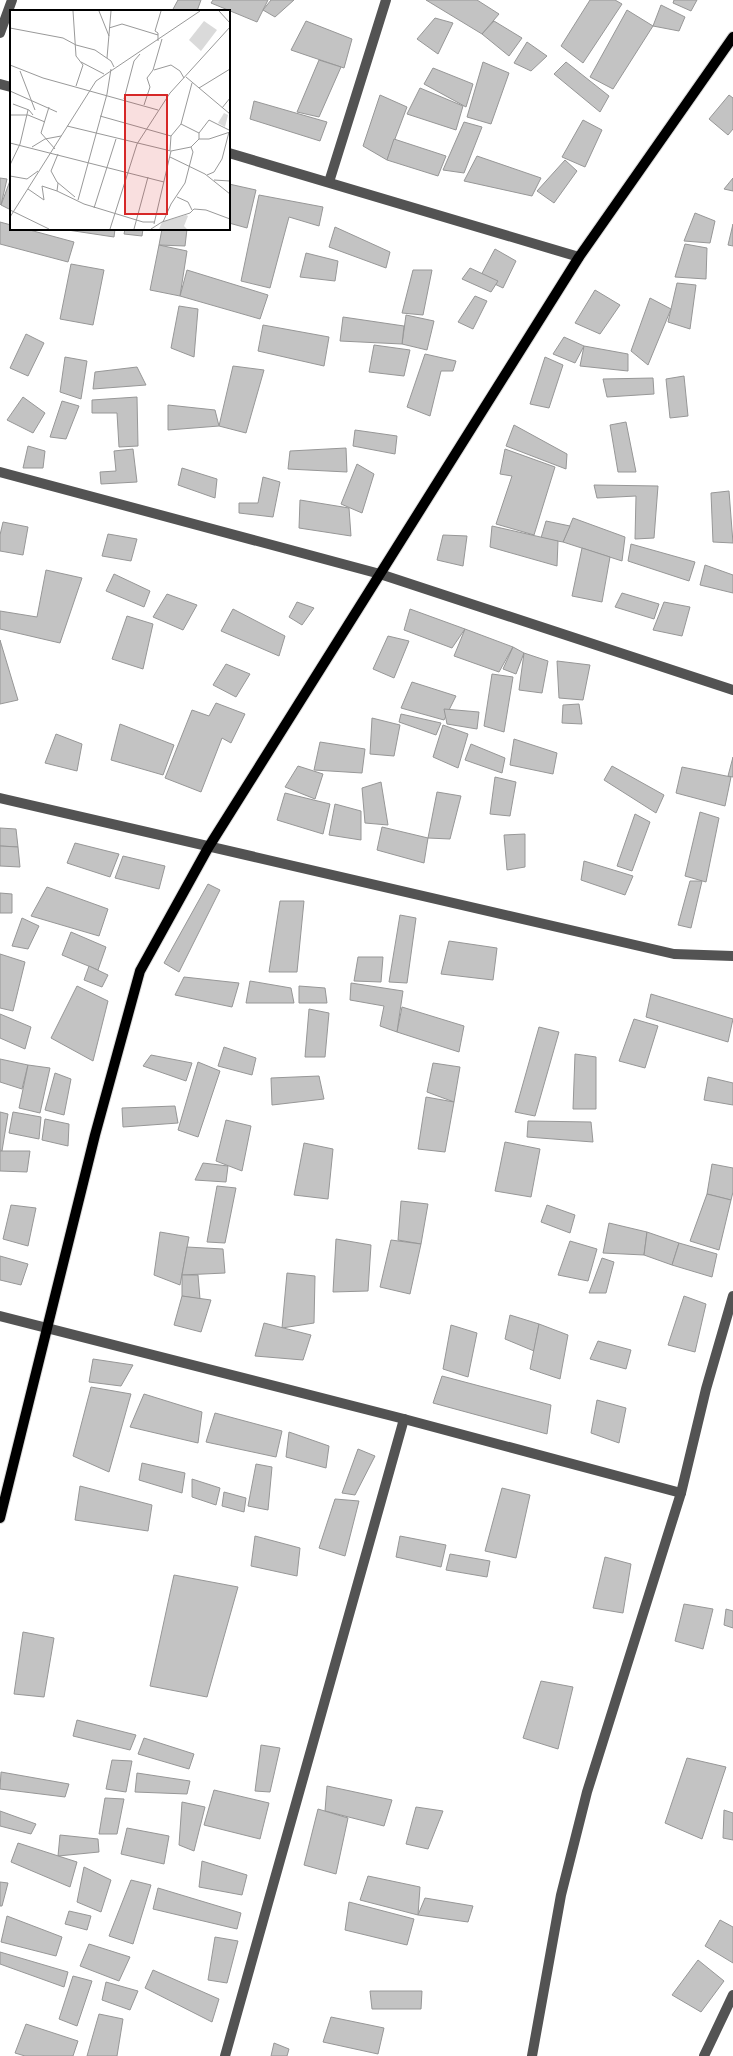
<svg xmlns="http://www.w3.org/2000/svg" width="733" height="2056" viewBox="0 0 733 2056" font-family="Barlow,sans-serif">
<rect width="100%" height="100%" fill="#fff"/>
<g fill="#c3c3c3" stroke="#979797">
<polygon points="178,0 201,0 197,11 172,11"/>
<polygon points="213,0 268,0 257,22 211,3"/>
<polygon points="271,0 294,0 275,17 263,10"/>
<polygon points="426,0 477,0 499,14 482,34"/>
<polygon points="590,0 615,0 622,4 583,63 561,46"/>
<polygon points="674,0 697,0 691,11 673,3"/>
<polygon points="661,5 685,17 679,31 653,26"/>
<polygon points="627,10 653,26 613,89 590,77"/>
<polygon points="435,18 453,23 438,54 417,39"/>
<polygon points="306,21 352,39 344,68 291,50"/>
<polygon points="494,21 522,38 509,56 482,34"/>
<polygon points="527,42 547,56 531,71 514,63"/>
<polygon points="319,60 341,67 319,117 297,112"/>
<polygon points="483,62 509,73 491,124 467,117"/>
<polygon points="566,62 609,96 600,112 554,74"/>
<polygon points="433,68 473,84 466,107 424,84"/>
<polygon points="420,88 463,106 456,130 407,114"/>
<polygon points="380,95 407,107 387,160 363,146"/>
<polygon points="729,95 733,98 733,129 728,135 709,119"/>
<polygon points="254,101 327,122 320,141 250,119"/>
<polygon points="583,120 602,130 585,167 562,157"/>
<polygon points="464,122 482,127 464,173 443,170"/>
<polygon points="394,139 446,156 438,176 387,160"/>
<polygon points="477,156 541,178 532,196 464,181"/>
<polygon points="565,160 577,171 554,203 537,191"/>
<polygon points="0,178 7,179 1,205 0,204"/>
<polygon points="11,178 11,210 1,205"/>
<polygon points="733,178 733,191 724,189"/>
<polygon points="229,184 256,190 247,228 229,223"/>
<polygon points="259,195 323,207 319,226 289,217 270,288 241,281"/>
<polygon points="695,213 715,221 710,243 684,241"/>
<polygon points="0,222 11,225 11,229 26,229 74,242 68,262 0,244"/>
<polygon points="733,224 733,246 728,245"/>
<polygon points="335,227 390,252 386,268 329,247"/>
<polygon points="61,229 115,229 114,237"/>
<polygon points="125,229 143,229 142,236 124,234"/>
<polygon points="162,229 187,229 185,246 159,245"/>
<polygon points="685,244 707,248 706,279 675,277"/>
<polygon points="159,245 187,251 180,296 150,290"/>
<polygon points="495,249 516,261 503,288 480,277"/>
<polygon points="306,253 338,261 335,281 300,277"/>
<polygon points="71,264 104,270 93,325 60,319"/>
<polygon points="470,268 498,281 491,292 462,279"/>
<polygon points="187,270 268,295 260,319 180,296"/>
<polygon points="413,270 432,270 423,315 402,313"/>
<polygon points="677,283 696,285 690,329 668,322"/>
<polygon points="595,290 620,305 600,334 575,323"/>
<polygon points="475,296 487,301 473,329 458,322"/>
<polygon points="650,298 671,309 648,365 631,351"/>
<polygon points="179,306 198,309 194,357 171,348"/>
<polygon points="406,315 434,321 427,350 402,344"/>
<polygon points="343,317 404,326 402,344 340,341"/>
<polygon points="263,325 329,337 324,366 258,351"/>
<polygon points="26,334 44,343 28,376 10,368"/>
<polygon points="564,337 584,346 575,363 553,354"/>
<polygon points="374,345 410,350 404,376 369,372"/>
<polygon points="584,346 628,354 628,371 580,366"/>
<polygon points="425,354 456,361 453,371 441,371 430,416 407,407"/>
<polygon points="65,357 87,361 81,399 60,392"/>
<polygon points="545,357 563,365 549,408 530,404"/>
<polygon points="233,366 264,370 246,433 219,426"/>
<polygon points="137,367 146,385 93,389 95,372"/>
<polygon points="684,376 688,416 670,418 666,379"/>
<polygon points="653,378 654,394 607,397 603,379"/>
<polygon points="23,397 45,413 33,433 7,420"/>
<polygon points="137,397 138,446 119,447 117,413 92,413 92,400"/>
<polygon points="62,401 79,406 66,439 50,437"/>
<polygon points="168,405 215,410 219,426 168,430"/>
<polygon points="626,422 636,472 618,472 610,425"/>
<polygon points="514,425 567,454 566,469 506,446"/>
<polygon points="355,430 397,436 395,454 353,446"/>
<polygon points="28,446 45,451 43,468 23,468"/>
<polygon points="346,448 347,472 288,469 290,451"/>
<polygon points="133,449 137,482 101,484 100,472 116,471 114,451"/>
<polygon points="505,449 555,467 534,535 496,524 512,476 500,474"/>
<polygon points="357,464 374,474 362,513 341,504"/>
<polygon points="182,468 217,479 215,498 178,485"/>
<polygon points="263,477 280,482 273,517 239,513 239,503 258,503"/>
<polygon points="594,485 658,486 654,538 635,539 636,496 597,498"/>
<polygon points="729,491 733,543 713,542 711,493"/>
<polygon points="300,500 349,508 351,536 299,528"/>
<polygon points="573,518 625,537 622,561 563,542"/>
<polygon points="546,521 570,526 563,542 541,538"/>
<polygon points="3,522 28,527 23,555 0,551 0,535"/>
<polygon points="492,526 558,541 557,566 490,547"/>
<polygon points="108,534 137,539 131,561 102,556"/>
<polygon points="443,535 467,536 463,566 437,560"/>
<polygon points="631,544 695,562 689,581 628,561"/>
<polygon points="582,548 610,557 602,602 572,596"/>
<polygon points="705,565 733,575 733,593 700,585"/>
<polygon points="46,570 82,578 60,643 0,629 0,611 37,617"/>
<polygon points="114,574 150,591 144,607 106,591"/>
<polygon points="622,593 659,604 654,619 615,607"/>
<polygon points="167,594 197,605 183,630 153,617"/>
<polygon points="297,602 314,608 302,625 289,617"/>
<polygon points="664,602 690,607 682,636 653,630"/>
<polygon points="233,609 285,636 279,656 221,631"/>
<polygon points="410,609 465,629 452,648 404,630"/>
<polygon points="127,616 153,624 143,669 112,659"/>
<polygon points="465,629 513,647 499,672 454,656"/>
<polygon points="388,636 409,641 394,678 373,669"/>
<polygon points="0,640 18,700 0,704"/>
<polygon points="513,647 524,653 516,674 503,669"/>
<polygon points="524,653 548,661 542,693 519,690"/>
<polygon points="557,661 590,665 583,700 559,698"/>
<polygon points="226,664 250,674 236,697 213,685"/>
<polygon points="492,674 513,677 504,732 484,726"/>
<polygon points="412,682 456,696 444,720 401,708"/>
<polygon points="216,703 245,714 231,743 222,738 201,792 165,778 192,710 209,716"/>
<polygon points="579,704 582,724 562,723 563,705"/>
<polygon points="444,709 479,712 477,729 447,724"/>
<polygon points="401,714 441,723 436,735 399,722"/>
<polygon points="372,718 400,725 394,756 370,754"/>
<polygon points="120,724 174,745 163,775 111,760"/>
<polygon points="443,725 468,734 458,768 433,757"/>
<polygon points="56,734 82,744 77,771 45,763"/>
<polygon points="514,739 557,753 553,774 510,765"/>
<polygon points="320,742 365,749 362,773 314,770"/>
<polygon points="471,744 505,758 502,773 465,760"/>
<polygon points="733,757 733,777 728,776"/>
<polygon points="298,766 323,774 315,799 285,787"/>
<polygon points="612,766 664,795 656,813 604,780"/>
<polygon points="682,767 731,777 725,806 676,793"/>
<polygon points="495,777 516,782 510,816 490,814"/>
<polygon points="381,782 388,825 365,823 362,788"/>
<polygon points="437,792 461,796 450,839 428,838"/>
<polygon points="285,793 330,804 323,834 277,820"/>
<polygon points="335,804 361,811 361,840 329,835"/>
<polygon points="700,812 719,818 706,882 685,876"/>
<polygon points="635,814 650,822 632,871 617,866"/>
<polygon points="382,827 428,838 424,863 377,850"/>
<polygon points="0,828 16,829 18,847 0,846"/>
<polygon points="525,834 525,867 507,870 504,835"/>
<polygon points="75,843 119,854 110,877 67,863"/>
<polygon points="0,846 18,847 20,867 0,866"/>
<polygon points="123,856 165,866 159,889 115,878"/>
<polygon points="584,861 633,876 625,895 581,880"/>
<polygon points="690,881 702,881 691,928 678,925"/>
<polygon points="208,884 220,890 179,972 164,963"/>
<polygon points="47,887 108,909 99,936 31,916"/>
<polygon points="0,893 12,894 12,913 0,913"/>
<polygon points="280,901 304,901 297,972 269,972"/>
<polygon points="400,915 416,918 407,983 389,982"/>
<polygon points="22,918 39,926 28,949 12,946"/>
<polygon points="71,932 106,947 98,970 62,955"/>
<polygon points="449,941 497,948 493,980 441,974"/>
<polygon points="0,954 25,962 13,1011 0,1008"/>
<polygon points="358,957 383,957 381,982 354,981"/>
<polygon points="89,966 108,975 102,987 84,980"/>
<polygon points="184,977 239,983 232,1007 175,995"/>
<polygon points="250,981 291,988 294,1003 246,1003"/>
<polygon points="351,983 403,991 397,1032 380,1026 384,1006 350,1000"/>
<polygon points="77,986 108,1001 93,1061 51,1038"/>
<polygon points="299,986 325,988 327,1003 299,1003"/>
<polygon points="651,994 733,1019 728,1042 646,1017"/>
<polygon points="402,1007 464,1026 459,1052 397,1032"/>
<polygon points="309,1009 329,1013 325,1057 305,1057"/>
<polygon points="0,1014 31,1027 25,1049 0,1038"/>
<polygon points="634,1019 658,1026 645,1068 619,1061"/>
<polygon points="539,1027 559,1032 535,1116 515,1112"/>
<polygon points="224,1047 256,1058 252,1075 218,1066"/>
<polygon points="575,1054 596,1057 596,1109 573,1109"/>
<polygon points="151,1055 192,1063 186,1081 143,1066"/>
<polygon points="0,1059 28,1065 22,1089 0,1082"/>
<polygon points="198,1062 220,1071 198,1137 178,1130"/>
<polygon points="433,1063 460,1067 454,1102 427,1092"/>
<polygon points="28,1065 50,1068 40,1113 19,1108"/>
<polygon points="55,1073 71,1079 64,1115 45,1110"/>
<polygon points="319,1076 324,1099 272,1105 271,1078"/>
<polygon points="708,1077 733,1083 733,1105 704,1100"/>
<polygon points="426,1097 454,1102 445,1152 418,1149"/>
<polygon points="175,1106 178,1123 123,1127 122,1108"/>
<polygon points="0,1112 8,1114 2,1151 0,1150"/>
<polygon points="13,1112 41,1117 39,1139 9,1133"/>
<polygon points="45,1119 69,1124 68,1146 42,1140"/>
<polygon points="226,1120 251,1126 242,1171 216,1161"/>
<polygon points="528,1121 591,1122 593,1142 527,1137"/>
<polygon points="505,1142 540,1149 531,1197 495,1191"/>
<polygon points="304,1143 333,1149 328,1199 294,1195"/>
<polygon points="0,1151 30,1151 27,1172 0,1171"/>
<polygon points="203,1163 228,1166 226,1182 195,1180"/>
<polygon points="712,1164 733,1168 733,1192 731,1200 707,1194"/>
<polygon points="217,1186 236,1188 225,1243 207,1242"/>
<polygon points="707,1194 731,1200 719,1250 690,1241"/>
<polygon points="401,1201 428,1204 421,1244 398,1240"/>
<polygon points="11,1205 36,1208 28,1246 3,1239"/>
<polygon points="547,1205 575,1215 570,1233 541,1222"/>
<polygon points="609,1223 647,1232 644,1255 603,1253"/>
<polygon points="160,1232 189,1237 180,1285 154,1275"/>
<polygon points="647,1232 679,1243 672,1265 644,1255"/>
<polygon points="336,1239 371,1245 368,1291 333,1292"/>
<polygon points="391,1240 421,1244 410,1294 380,1287"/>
<polygon points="570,1241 597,1249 588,1281 558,1275"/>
<polygon points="679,1243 717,1254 712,1277 672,1265"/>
<polygon points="187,1247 223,1249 225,1273 182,1275"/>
<polygon points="0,1256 28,1264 21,1285 0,1280"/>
<polygon points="602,1258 614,1262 606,1293 589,1293"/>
<polygon points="287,1273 315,1276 314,1323 282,1328"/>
<polygon points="182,1275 198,1275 200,1299 182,1296"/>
<polygon points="182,1296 211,1300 201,1332 174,1325"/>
<polygon points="684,1296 706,1304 695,1352 668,1345"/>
<polygon points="510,1315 539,1324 534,1351 505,1339"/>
<polygon points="264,1323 311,1335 303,1360 255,1356"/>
<polygon points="539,1324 568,1335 560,1379 530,1369"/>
<polygon points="451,1325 477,1333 468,1377 443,1369"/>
<polygon points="598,1341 631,1350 626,1369 590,1359"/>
<polygon points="93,1359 133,1365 121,1386 89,1382"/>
<polygon points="442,1376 551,1405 547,1434 433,1403"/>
<polygon points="91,1387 131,1394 109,1472 73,1456"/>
<polygon points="144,1394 202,1412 198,1443 130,1427"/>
<polygon points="597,1400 626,1408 619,1443 591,1433"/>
<polygon points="215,1413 282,1431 276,1457 206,1442"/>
<polygon points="289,1432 329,1446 326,1468 286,1457"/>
<polygon points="358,1449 375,1456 355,1495 342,1493"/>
<polygon points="142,1463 185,1473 182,1493 139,1480"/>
<polygon points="256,1464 272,1467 268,1510 248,1506"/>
<polygon points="192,1479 220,1488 216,1505 192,1497"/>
<polygon points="80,1486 152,1505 148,1531 75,1520"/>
<polygon points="502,1488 530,1495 516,1558 485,1551"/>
<polygon points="224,1492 246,1498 244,1512 222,1506"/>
<polygon points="335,1499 359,1501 345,1556 319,1548"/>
<polygon points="255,1536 300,1548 297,1576 251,1566"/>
<polygon points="400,1536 446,1545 441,1567 396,1557"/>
<polygon points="450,1554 490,1561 487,1577 446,1570"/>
<polygon points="605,1557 631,1564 623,1613 593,1608"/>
<polygon points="174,1575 238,1587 207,1697 150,1686"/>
<polygon points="684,1604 713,1609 703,1649 675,1641"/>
<polygon points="726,1609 733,1611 733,1628 724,1625"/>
<polygon points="23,1632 54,1638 44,1697 14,1694"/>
<polygon points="541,1681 573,1687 558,1749 523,1738"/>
<polygon points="77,1720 136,1735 130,1750 73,1736"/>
<polygon points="144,1738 194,1754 189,1769 138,1754"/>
<polygon points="261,1745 280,1748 270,1792 255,1791"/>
<polygon points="687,1758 726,1767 702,1839 665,1823"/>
<polygon points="112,1760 132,1761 126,1792 106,1789"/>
<polygon points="1,1772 69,1784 65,1797 0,1789"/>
<polygon points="137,1773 190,1781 187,1794 135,1792"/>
<polygon points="327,1786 392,1800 384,1826 325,1811"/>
<polygon points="214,1790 269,1803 260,1839 204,1825"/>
<polygon points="105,1798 124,1799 117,1834 99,1834"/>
<polygon points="182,1802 205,1807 194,1851 179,1845"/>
<polygon points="416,1807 443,1811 428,1849 406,1844"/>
<polygon points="318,1809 348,1818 336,1874 304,1865"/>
<polygon points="724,1810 733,1813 733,1840 723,1838"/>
<polygon points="0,1811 36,1824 31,1834 0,1826"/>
<polygon points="127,1828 169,1836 164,1864 121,1854"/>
<polygon points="60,1835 98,1839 99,1852 58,1856"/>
<polygon points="18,1843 77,1862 70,1887 11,1862"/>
<polygon points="202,1861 247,1875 242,1895 199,1887"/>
<polygon points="84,1867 111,1880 101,1912 77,1902"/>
<polygon points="368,1876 420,1887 418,1915 360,1900"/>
<polygon points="131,1880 151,1885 133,1944 109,1936"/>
<polygon points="0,1882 8,1883 2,1906 0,1906"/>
<polygon points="158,1888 241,1913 237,1929 153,1909"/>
<polygon points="425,1898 473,1906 468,1922 418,1915"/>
<polygon points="349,1902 414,1919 407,1945 345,1930"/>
<polygon points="69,1911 91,1916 87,1930 65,1924"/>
<polygon points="7,1916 62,1937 56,1956 1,1942"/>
<polygon points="720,1920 733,1927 733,1963 705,1946"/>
<polygon points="215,1937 238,1941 227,1983 208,1980"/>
<polygon points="89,1944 130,1957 119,1981 80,1966"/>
<polygon points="0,1952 68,1972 64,1987 0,1964"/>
<polygon points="698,1960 724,1981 701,2012 672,1995"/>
<polygon points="153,1970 219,1999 212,2022 145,1988"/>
<polygon points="73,1976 92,1981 77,2026 59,2019"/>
<polygon points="106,1982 138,1991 130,2010 102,2000"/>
<polygon points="370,1991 422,1991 421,2009 372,2009"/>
<polygon points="99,2014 123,2019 117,2056 87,2056"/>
<polygon points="331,2017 384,2028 378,2054 323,2042"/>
<polygon points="26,2024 78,2041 73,2056 25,2056 15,2053"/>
<polygon points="274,2043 289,2049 287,2056 271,2056"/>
</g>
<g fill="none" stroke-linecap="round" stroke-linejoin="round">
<g stroke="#dbdbdb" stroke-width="12">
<polyline id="major" points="0,1518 95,1135 140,971 208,848 579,257 733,37"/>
</g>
<g stroke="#535353" stroke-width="10">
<polyline points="0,33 12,0"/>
<polyline points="0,84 11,87"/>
<polyline points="229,153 579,257"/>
<polyline points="329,182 386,0"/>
<polyline points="0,472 380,574 733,690"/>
<polyline points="0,798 674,954 733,956"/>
<polyline points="0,1316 404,1419 681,1493"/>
<polyline points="225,2056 404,1419"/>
<polyline points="532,2056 561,1895 587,1792 681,1493 706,1389 733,1296"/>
<polyline points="704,2056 733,1995"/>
</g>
<use href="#major" stroke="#000" stroke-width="10"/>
</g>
<g transform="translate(10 10)">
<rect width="220" height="220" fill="#fff"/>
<path d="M194,11L207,20L191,41L179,30ZM214,103L218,105L215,117L208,113ZM176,205L178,206L174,216L177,219H149L152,212Z" fill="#dadada"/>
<path fill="none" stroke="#999" stroke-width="1" d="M63,1L66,46L73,55L66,76M89,1L99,26M209,1L220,13M0,18L53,28L66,35L85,40L101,51L104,57M99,18L112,14L148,25M148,31V23L145,21L151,1M97,48L101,1M71,52L94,64M0,55L33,68L148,100M144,60L161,55L170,61L174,68M10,61L25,100M176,67L220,104M182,73L171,114L189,123V129M189,78L220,59M0,81L47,102M114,89L124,51L130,44M3,94L19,100L23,105M134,95L140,77L137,68L143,60L152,29M39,97L31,123L45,139M212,98L220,88M0,105H18L35,112M90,106L161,126L160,140M57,116L161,141L181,137L189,129H199L220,122M189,123L199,110L219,120M161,126L171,114M0,133L154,172M22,137L35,129L51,126M48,144L41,161L47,172L65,187M160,147L195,164L220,184M0,155L10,134L18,100M197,165L204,162L212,149L219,122M0,166L17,169L28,161M204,170L220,171M48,173L47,181L74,194L133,212H144M18,179L34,190L32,176L47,181M167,187L178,192L182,200M68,190L97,84L101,59M84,198L106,129M0,200L39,219M0,207L86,71L190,1M153,212L161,194L175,173L183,142L181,137M144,214L161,141M100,219L127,134L160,83L220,17M124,219L138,167M141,219L152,212L180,203L184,199L196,200L220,209"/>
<path fill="#d62828" fill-opacity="0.15" stroke="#d62828" stroke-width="2" d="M115,85H157V204H115Z"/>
<rect width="220" height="220" fill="none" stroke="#000" stroke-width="2"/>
</g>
</svg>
